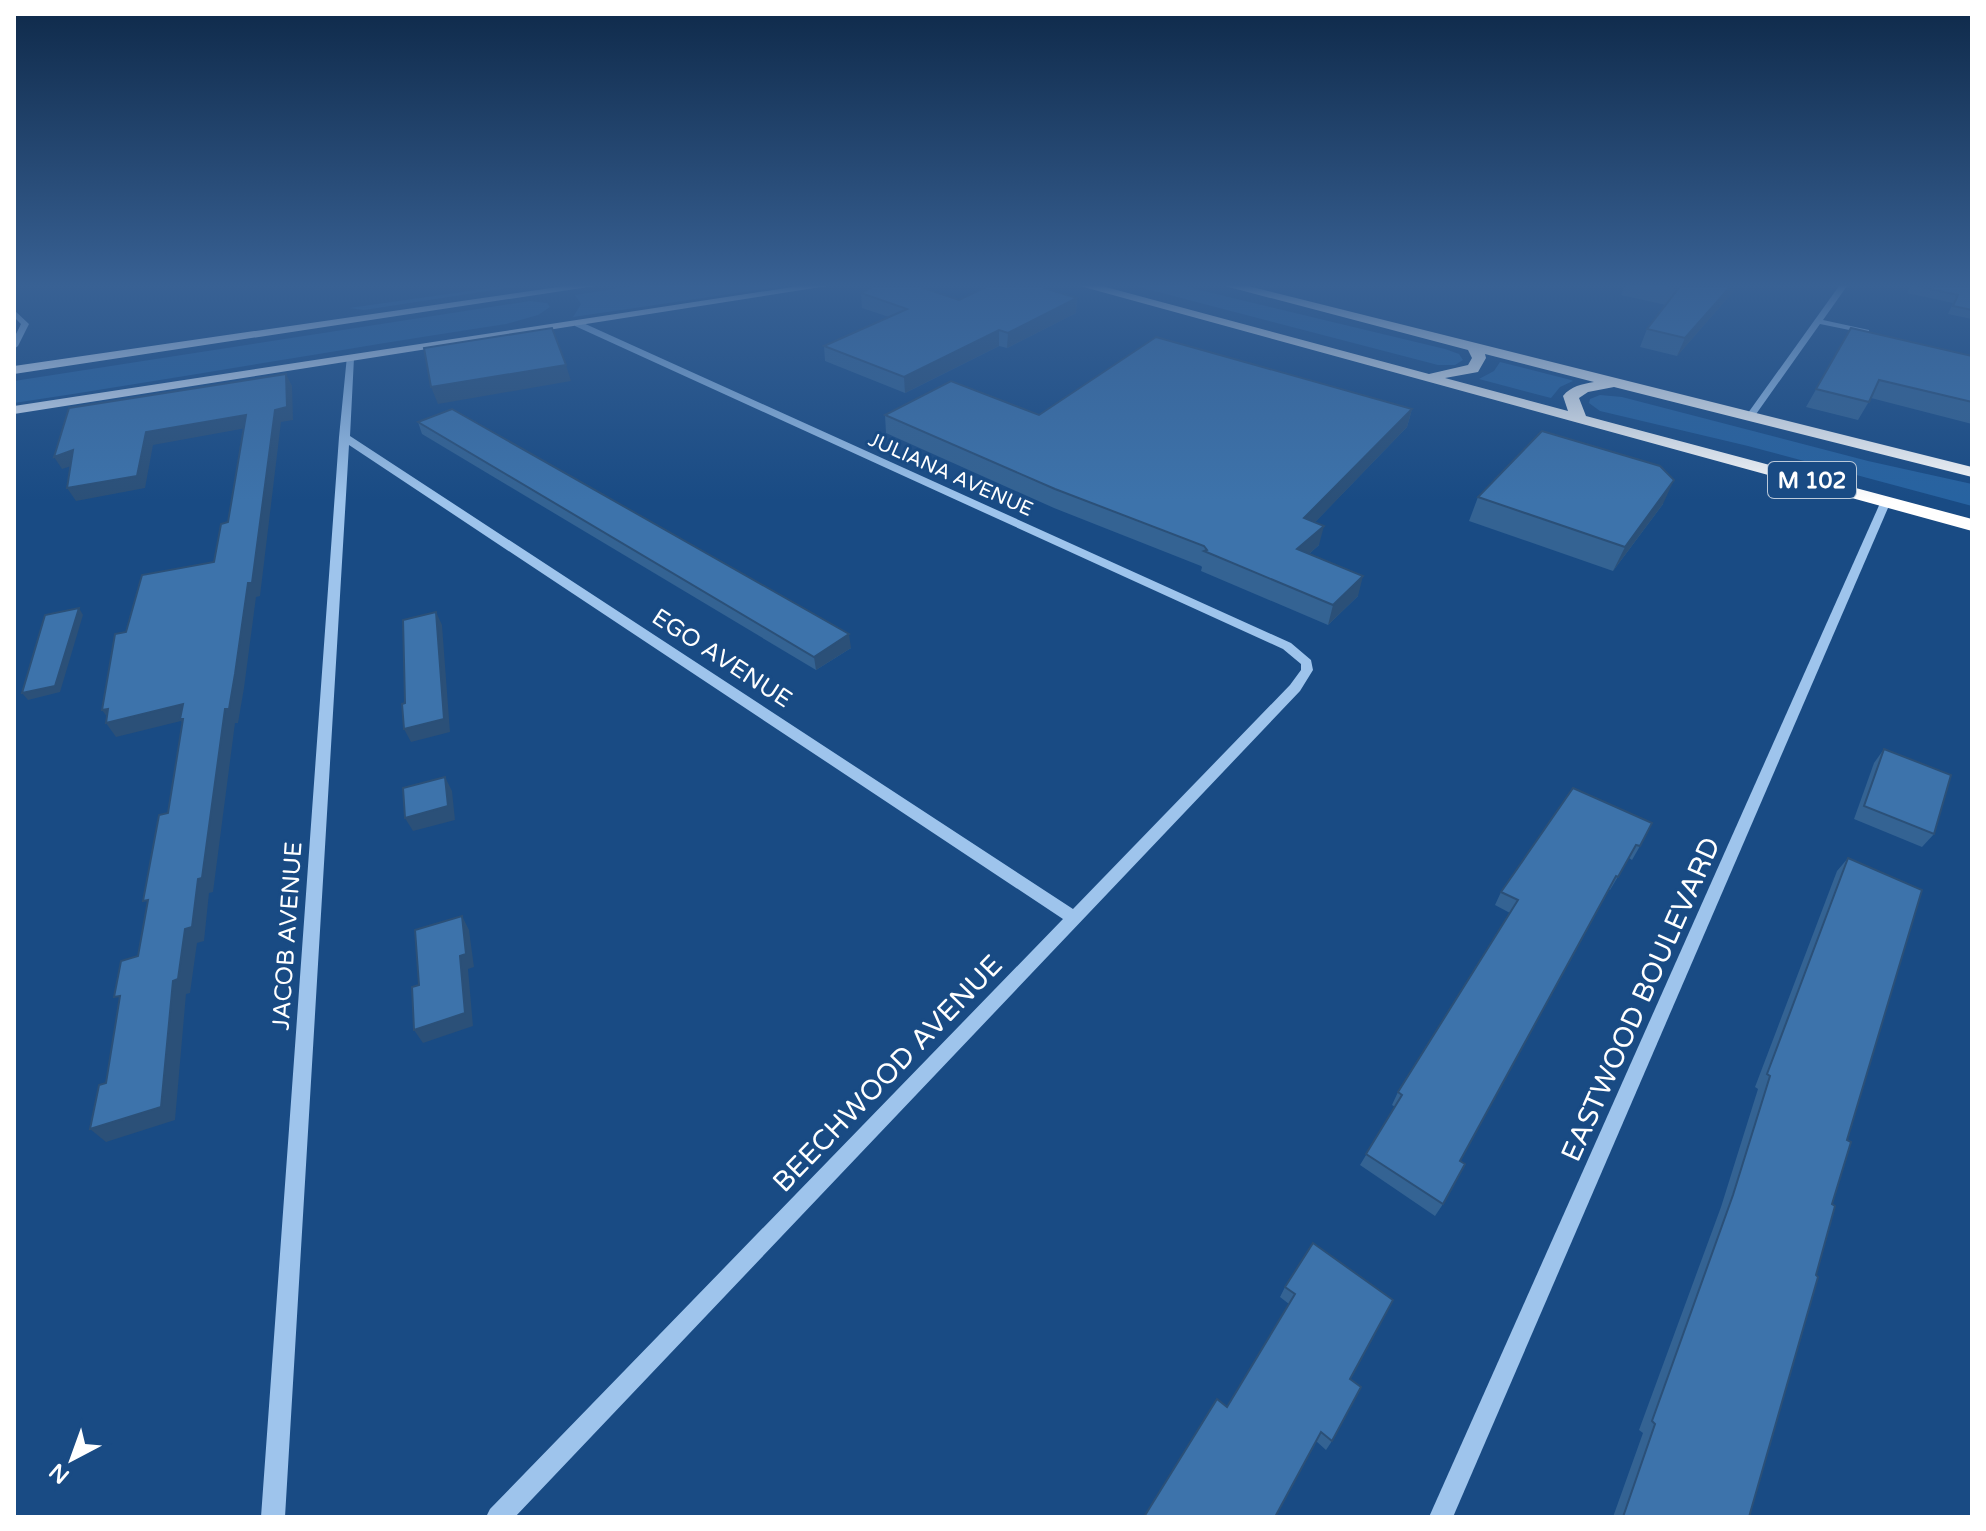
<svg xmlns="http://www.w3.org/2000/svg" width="1986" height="1531" viewBox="0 0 1986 1531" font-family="'Varela Round',sans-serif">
<rect width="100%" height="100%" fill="#194b84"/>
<g fill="#2763a1">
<polygon points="505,286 519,286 364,310 349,308"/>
<polygon points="633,286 784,286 573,317 581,304 575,295"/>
<polygon points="1135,286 1183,286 1445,349 1459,354 1463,360 1455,365 1438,365"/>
<path d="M530,301L547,303L550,307L538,315L506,324C342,349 178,378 14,403V381Z"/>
<polygon points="1500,362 1571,380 1573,381 1560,387 1551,398 1479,379 1494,371"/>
<polygon points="1600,395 1622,397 1868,461 1972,484 1972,506 1748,446 1600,411 1589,403 1590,399"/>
</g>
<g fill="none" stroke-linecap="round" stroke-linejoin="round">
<g fill="#9ec4ec" fill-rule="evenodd">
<polygon points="1839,286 1847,286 1823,320 1869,330 1869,334 1820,324 1754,417 1748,417 1748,413"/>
<polygon points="14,310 29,324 18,346 14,349 14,338 21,324 14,317"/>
<polygon points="575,322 581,322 1291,643 1311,660 1313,670 1300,691 515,1517 486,1517 490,1509 1063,919 349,445 285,1517 261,1517 339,437 347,356 354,358 350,436 1073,909 1290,685 1301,670 1301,664 1283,649 575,326"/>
<polygon points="1886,498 1891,501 1453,1517 1429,1517 1881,501"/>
</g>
<g fill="#e3efff" fill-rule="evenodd">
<polygon points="565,286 595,286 14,374 14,366"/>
<polygon points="799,286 827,286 14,414 14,406"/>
</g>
<path fill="#fff" fill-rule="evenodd" d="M1080,286H1102L1429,374L1468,365L1472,358L1468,350L1225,286H1248L1972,467V477L1614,387L1588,392L1579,398L1586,416L1972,519V531ZM1485,354L1594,382C1582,384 1571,386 1563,396L1568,411L1445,378L1478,372L1486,358Z"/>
</g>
<g fill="#346393">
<polygon points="1625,286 1738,286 1677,356 1640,347 1647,329 1666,305 1621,295"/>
<polygon points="1911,286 1972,286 1972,319 1948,314 1953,303 1907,293"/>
<polygon points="861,293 959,300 1077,298 1076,313 1007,348 999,346 905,393 825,361 824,346 889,317 862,308"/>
<polygon points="1851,328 1972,356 1972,424 1871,398 1858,420 1806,407"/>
<polygon points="1412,409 1407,427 1315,522 1319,545 1309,554 1358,596 1328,625 1201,571 1202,567 1201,566 1054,508 886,433 885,415 1039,415"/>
<polygon points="418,422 851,648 816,670 422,434"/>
<polygon points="1478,497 1663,504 1613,571 1469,521"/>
<polygon points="1884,749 1934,834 1922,847 1854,819 1874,763"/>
<polygon points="1573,788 1640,846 1632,860 1629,858 1610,890 1609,890 1460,1161 1443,1204 1435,1216 1360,1165 1395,1107 1392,1105 1398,1092 1510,913 1495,905 1501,892"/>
<polygon points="1848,858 1847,1140 1832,1204 1749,1517 1613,1517 1643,1433 1639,1430 1721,1207 1758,1089 1755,1087 1837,871"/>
<polygon points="1313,1243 1350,1379 1332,1441 1326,1450 1316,1441 1227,1407 1289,1304 1280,1297 1285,1287"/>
</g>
<g fill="#2b5078">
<polygon points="315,286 332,286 317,291"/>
<polygon points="1731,286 1738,286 1677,356 1685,338"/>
<polygon points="1077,298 1076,313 1007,348 1008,333"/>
<polygon points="999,330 999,346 905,393 904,377"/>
<polygon points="566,365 571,381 438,404 431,387"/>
<polygon points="286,374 292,386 293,420 281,422 260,596 256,597 244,688 238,723 235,723 213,892 209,893 204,941 197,943 190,993 186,994 175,1120 106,1142 90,1129 173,981 198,879 275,410"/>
<polygon points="1412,409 1407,427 1300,538 1304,518"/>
<polygon points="246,415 252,427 153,445 145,488 76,501 67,488 146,432"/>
<polygon points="73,450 81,463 62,469 54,457"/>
<polygon points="1674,480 1663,504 1613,571 1625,547"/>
<polygon points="1324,526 1319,545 1292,569 1297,549"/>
<polygon points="1363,576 1358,596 1328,625 1333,605"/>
<polygon points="79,608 83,615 60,692 28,700 22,693"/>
<polygon points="436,612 442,625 450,732 411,742 404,729"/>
<polygon points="849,634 851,648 816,670 814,657"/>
<polygon points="183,704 190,734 181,721 116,737 106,723 111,722 102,710"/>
<polygon points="445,777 452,791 455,820 413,831 405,818"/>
<polygon points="462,916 469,930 474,967 468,969 473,1026 423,1043 414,1030 460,956"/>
</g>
<g fill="#3d73ab" stroke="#2b5078" stroke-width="2">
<polygon points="874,286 918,286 959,300 988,286 1038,286 1077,298 1008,333 999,330 904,377 824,346 907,309 861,293"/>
<polygon points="1666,286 1731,286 1685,338 1647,329 1678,289"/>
<polygon points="1916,286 1972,286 1972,310 1953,306 1958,295"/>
<polygon points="552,328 566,365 431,387 424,348"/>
<polygon points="1851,328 1972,356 1972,402 1879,380 1869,402 1816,389"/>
<polygon points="1156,337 1412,409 1304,518 1324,526 1297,549 1363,576 1333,605 1204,551 1207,550 1204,546 1055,489 885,415 951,381 1039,415"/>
<polygon points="286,374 287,407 275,410 252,583 248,583 235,674 229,709 225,709 202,878 198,879 192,927 185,929 178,979 173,981 161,1107 90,1129 99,1085 106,1083 120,996 114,997 121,961 138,956 148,900 143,901 159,815 168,813 183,719 180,719 183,704 106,723 108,709 102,710 115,634 126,632 142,575 214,562 221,524 228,522 246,415 146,432 137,476 67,488 73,450 54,457 69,408"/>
<polygon points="452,409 849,634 814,657 418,422"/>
<polygon points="1542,431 1660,466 1674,480 1625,547 1478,497"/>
<polygon points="79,608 55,686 22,693 45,615"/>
<polygon points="436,612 444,719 404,729 402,704 405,703 403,620"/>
<polygon points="1884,749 1951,775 1934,834 1864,806"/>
<polygon points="445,777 448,806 405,818 403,788"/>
<polygon points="1573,788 1652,823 1640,846 1636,845 1618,877 1616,876 1460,1161 1465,1164 1443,1204 1366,1154 1402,1095 1398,1092 1518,900 1501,892"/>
<polygon points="1848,858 1922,890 1847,1140 1851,1142 1832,1204 1835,1206 1816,1275 1818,1277 1749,1517 1623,1517 1655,1424 1652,1421 1733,1195 1770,1076 1767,1074"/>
<polygon points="462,916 466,954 460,956 465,1013 414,1030 412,987 419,985 415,930"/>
<polygon points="1313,1243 1393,1300 1350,1379 1361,1387 1332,1441 1321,1432 1275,1517 1144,1517 1217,1399 1227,1407 1295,1294 1285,1287"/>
</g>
<linearGradient id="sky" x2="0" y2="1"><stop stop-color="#0e2949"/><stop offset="0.57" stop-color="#386194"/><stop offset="1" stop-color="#386194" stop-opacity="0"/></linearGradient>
<rect width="1986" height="501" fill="url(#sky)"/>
<g text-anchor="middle" stroke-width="6" stroke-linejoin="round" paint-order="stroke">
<g font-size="20" fill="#fff" stroke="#194b84">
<text transform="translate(951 474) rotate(24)" y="7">JULIANA AVENUE</text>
</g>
<rect fill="#194b84" stroke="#bac9da" stroke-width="2" x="1768" y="462" width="88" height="36" rx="6"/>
<g font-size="22" font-weight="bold" fill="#fff">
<text x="1812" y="488">M 102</text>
</g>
<g font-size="24" fill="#fff" stroke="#194b84">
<text transform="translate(722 658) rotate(33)" y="8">EGO AVENUE</text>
<text transform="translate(287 936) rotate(-86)" y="8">JACOB AVENUE</text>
</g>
<g font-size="28" fill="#fff" stroke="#194b84">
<text transform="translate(1640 999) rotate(-66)" y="10">EASTWOOD BOULEVARD</text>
<text transform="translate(887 1073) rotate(-46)" y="10">BEECHWOOD AVENUE</text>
</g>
</g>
<rect width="1986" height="1531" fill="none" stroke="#ffffff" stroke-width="32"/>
<g transform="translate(72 1459) rotate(221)" stroke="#194b84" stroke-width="6" paint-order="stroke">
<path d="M0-6L14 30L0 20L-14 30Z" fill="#ffffff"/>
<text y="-12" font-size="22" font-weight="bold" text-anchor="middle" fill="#ffffff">N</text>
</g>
</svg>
